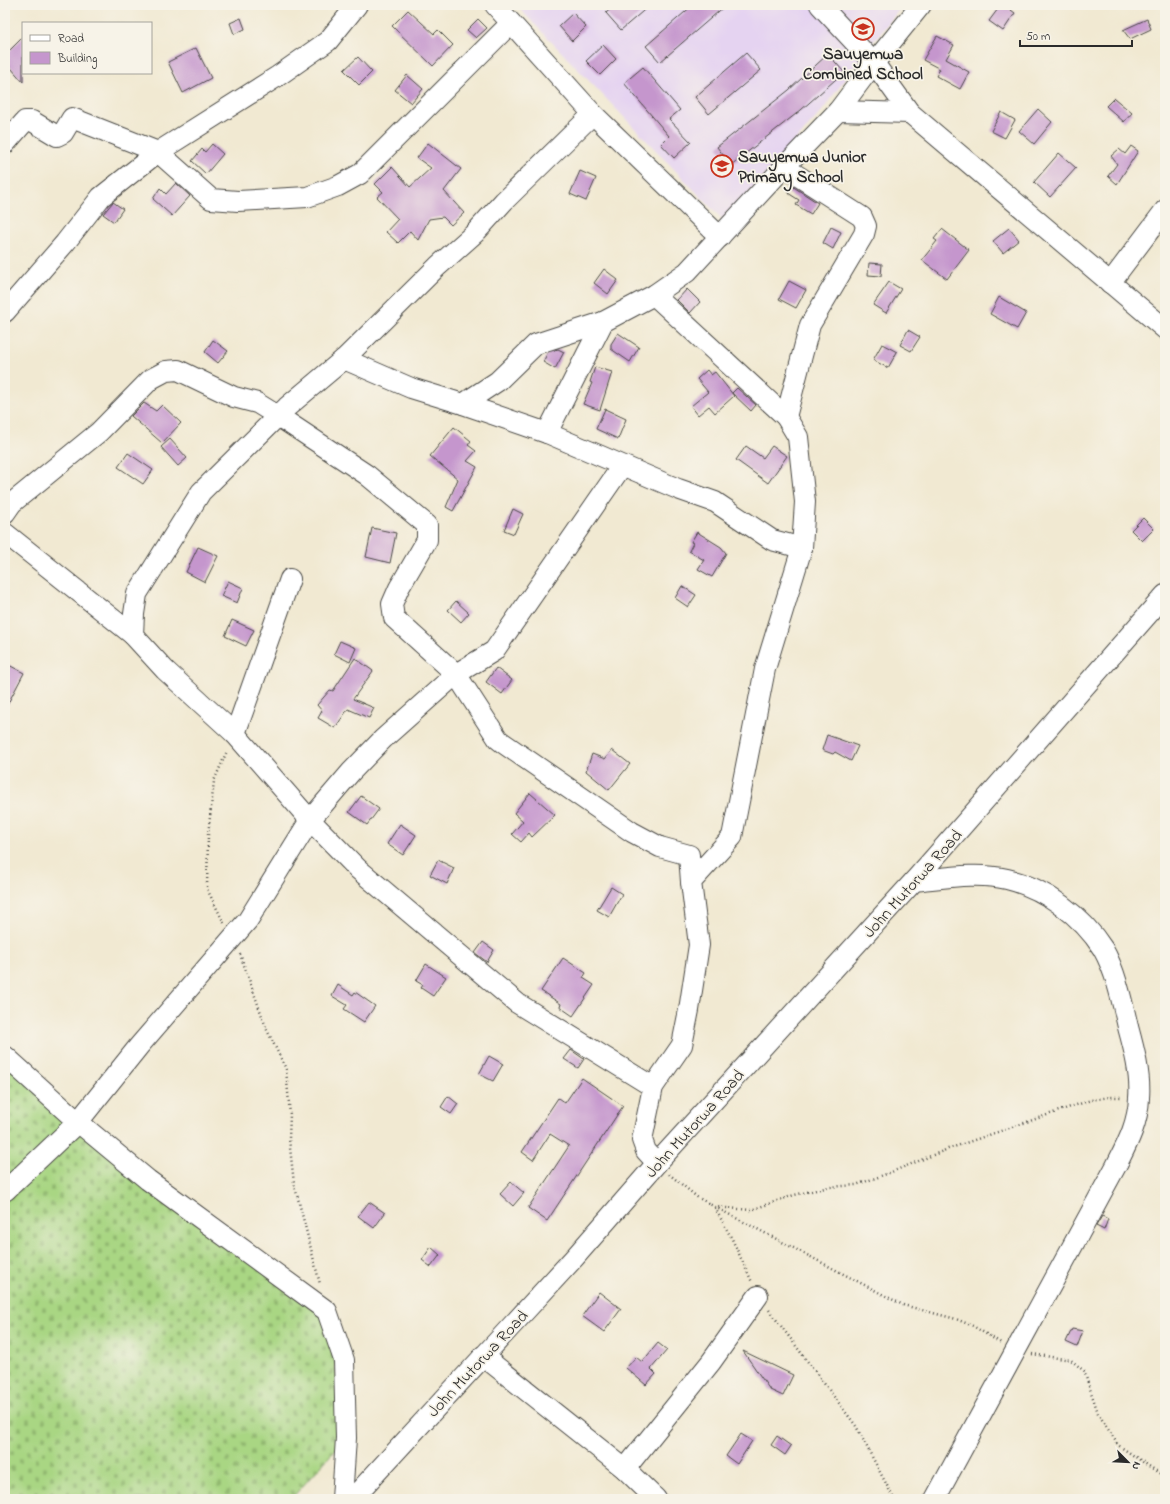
<svg xmlns="http://www.w3.org/2000/svg" width="1170" height="1504" viewBox="0 0 1170 1504" font-family="'Indie Flower',sans-serif">
<defs>
<pattern id="cemetery-stones" width="16" height="16" patternUnits="userSpaceOnUse"><rect width="16" height="16" fill="#a9d683"/><path d="M2 7V4a2 2 0 0 1 4 0v3zM10 15v-3a2 2 0 0 1 4 0v3z" fill="#92b871"/></pattern>
</defs>
<rect width="100%" height="100%" fill="#f7f3e8"/>
<filter id="ink" filterUnits="userSpaceOnUse"><feTurbulence type="fractalNoise" baseFrequency=".025" numOctaves="2"/><feDisplacementMap in="SourceGraphic" scale="8" xChannelSelector="R" yChannelSelector="G"/><feConvolveMatrix kernelMatrix="1 2 1 2 8 2 1 2 1" color-interpolation-filters="sRGB"/></filter>
<filter id="wash" filterUnits="userSpaceOnUse"><feTurbulence type="fractalNoise" baseFrequency=".012" numOctaves="4" result="noise"/><feDisplacementMap in="SourceGraphic" scale="16" xChannelSelector="R" yChannelSelector="G"/><feGaussianBlur stdDeviation="0.9" result="paint"/><feColorMatrix in="noise" values="0 0 0 0 0 0 0 0 0 0 0 0 0 0 0 0 0 1.4 0 .05"/><feComposite in="paint" operator="in"/></filter>
<g filter="url(#wash)">
<rect width="100%" height="100%" fill="#f1e9d2"/>
<polygon fill="#e5d3f1" points="516,5 903,5 864,53 822,111 724,221"/>
<polygon fill="url(#cemetery-stones)" stroke="#6a8057" points="5,1056 327,1311 346,1438 291,1499 5,1499"/>
<g id="blocks">
<g fill="#c596cd">
<polygon points="615,5 650,5 621,30 606,13"/>
<polygon points="693,5 726,5 660,62 646,46"/>
<polygon points="1001,5 1004,5 1015,13 1003,31 989,21"/>
<polygon points="408,10 434,34 438,30 453,45 433,66 392,26"/>
<polygon points="573,13 586,27 572,41 559,26"/>
<polygon points="241,18 245,29 234,34 230,23"/>
<polygon points="478,19 487,28 476,38 467,30"/>
<polygon points="1147,19 1151,29 1130,39 1123,30"/>
<polygon points="937,36 954,45 946,59 969,72 960,89 936,76 940,69 923,60"/>
<polygon points="23,37 23,82 5,61 5,55"/>
<polygon points="603,45 616,59 600,75 586,61"/>
<polygon points="196,48 211,78 183,93 168,62"/>
<polygon points="746,53 761,70 709,114 695,97"/>
<polygon points="828,54 844,72 801,110 731,165 717,147 789,90"/>
<polygon points="358,57 372,72 359,85 344,70"/>
<polygon points="643,67 680,110 669,119 691,142 674,158 661,144 669,136 624,83"/>
<polygon points="407,75 423,89 411,103 395,90"/>
<polygon points="1114,98 1132,113 1124,122 1106,106"/>
<polygon points="1038,109 1052,122 1034,144 1019,131"/>
<polygon points="1001,112 1015,120 1005,138 991,131"/>
<polygon points="428,143 461,169 444,191 464,213 451,225 443,217 429,219 418,240 410,231 398,243 386,232 398,219 377,197 383,192 375,184 392,167 410,187 431,168 417,158"/>
<polygon points="212,144 223,154 206,174 192,161 202,149 205,152"/>
<polygon points="1131,146 1138,151 1117,184 1108,176 1117,164 1111,156 1119,149 1125,154"/>
<polygon points="1059,153 1076,168 1050,197 1034,182"/>
<polygon points="580,171 596,178 586,201 570,194"/>
<polygon points="176,183 190,196 172,216 153,199 160,188 166,194"/>
<polygon points="792,186 818,203 811,214 796,205 799,200 788,193"/>
<polygon points="113,202 123,209 114,222 103,214"/>
<polygon points="831,227 841,232 833,249 823,243"/>
<polygon points="1009,228 1019,240 1003,253 993,241"/>
<polygon points="942,229 969,250 947,279 922,260 937,241 934,239"/>
<polygon points="869,263 882,264 881,276 868,275"/>
<polygon points="604,269 618,280 608,294 594,283"/>
<polygon points="789,281 806,290 796,308 779,299"/>
<polygon points="889,282 901,289 886,313 873,305"/>
<polygon points="687,289 700,302 690,313 677,300"/>
<polygon points="999,297 1026,313 1017,329 990,314"/>
<polygon points="908,330 920,337 911,351 900,345"/>
<polygon points="618,333 639,347 630,362 611,349 611,344"/>
<polygon points="213,340 228,351 218,363 205,352"/>
<polygon points="882,344 897,352 888,368 873,360"/>
<polygon points="558,349 564,352 555,369 543,362 548,352"/>
<polygon points="595,367 612,372 600,410 583,404 592,383 590,382"/>
<polygon points="707,370 711,375 715,372 734,396 715,413 709,406 698,415 691,406 708,392 697,379"/>
<polygon points="737,388 756,405 751,411 732,393"/>
<polygon points="144,403 156,411 162,405 181,423 162,443 131,416"/>
<polygon points="605,409 626,419 618,439 596,429"/>
<polygon points="454,427 471,441 468,445 476,451 467,461 477,467 453,511 446,507 458,479 430,456"/>
<polygon points="170,439 187,458 178,466 161,447"/>
<polygon points="746,446 763,458 772,446 787,456 768,483 736,460"/>
<polygon points="128,453 153,470 143,484 118,467"/>
<polygon points="513,509 523,514 514,534 504,530"/>
<polygon points="1143,518 1154,529 1142,541 1131,530"/>
<polygon points="372,528 396,533 390,563 366,557"/>
<polygon points="697,532 721,547 726,553 712,577 698,569 704,560 689,551 693,543 691,542"/>
<polygon points="198,547 218,556 205,582 186,572"/>
<polygon points="228,581 243,588 237,603 221,596"/>
<polygon points="682,586 696,595 688,607 675,598"/>
<polygon points="456,601 469,613 461,622 448,610"/>
<polygon points="232,620 254,630 246,646 225,636"/>
<polygon points="340,641 356,648 350,662 334,654"/>
<polygon points="355,658 373,671 353,699 374,708 369,718 348,709 335,728 318,718 322,711 317,705 330,690 333,691"/>
<polygon points="5,663 24,673 5,709"/>
<polygon points="496,668 512,680 502,694 486,682"/>
<polygon points="827,735 858,746 851,761 835,752 833,754 822,750"/>
<polygon points="612,750 630,764 609,790 586,771 592,754 605,759"/>
<polygon points="530,793 555,815 532,837 529,833 521,842 512,834 523,821 514,813"/>
<polygon points="361,796 379,809 367,825 349,812"/>
<polygon points="400,824 416,835 403,855 387,844"/>
<polygon points="438,860 454,868 447,884 430,875"/>
<polygon points="611,887 622,894 609,917 597,910"/>
<polygon points="483,942 494,950 487,962 475,953"/>
<polygon points="563,958 586,973 583,978 594,985 573,1016 560,1007 561,1004 541,991"/>
<polygon points="426,964 446,977 433,996 421,988 423,985 416,981"/>
<polygon points="338,985 353,995 355,992 375,1006 364,1022 344,1009 347,1005 332,996"/>
<polygon points="571,1050 584,1059 578,1068 564,1059"/>
<polygon points="489,1056 503,1064 493,1081 479,1074"/>
<polygon points="582,1078 623,1106 547,1221 528,1208 569,1146 550,1134 533,1160 522,1152 558,1098 565,1103"/>
<polygon points="448,1096 458,1104 451,1114 441,1107"/>
<polygon points="511,1182 524,1193 513,1206 500,1194"/>
<polygon points="369,1202 385,1213 374,1228 358,1216"/>
<polygon points="1102,1216 1108,1219 1104,1230 1096,1226"/>
<polygon points="431,1247 440,1255 431,1267 422,1260"/>
<polygon points="599,1292 621,1309 604,1332 582,1316"/>
<polygon points="1072,1329 1083,1331 1077,1347 1066,1342"/>
<polygon points="658,1343 667,1350 651,1369 656,1374 646,1385 626,1368 636,1357 642,1362"/>
<polygon points="743,1351 793,1375 783,1396 770,1390"/>
<polygon points="741,1434 752,1441 737,1464 726,1456"/>
<polygon points="777,1436 791,1446 785,1455 771,1445"/>
</g>
</g>
</g>
<g filter="url(#ink)">
<use href="#blocks" fill-opacity="0" stroke="#494844" stroke-width="1"/>
<g fill="none" stroke-linecap="round" stroke-linejoin="round">
<g stroke="#494844" stroke-width="22">
<g id="minor">
<polyline points="495,5 593,114 720,237"/>
<polyline points="820,5 874,63 910,113 1165,329"/>
<polyline points="838,111 910,113"/>
<polyline points="5,144 25,121 32,121 57,136 63,133 72,118 158,152 211,199 238,201 307,197 338,186 360,174 511,23"/>
<polyline points="784,167 862,217 866,226 864,234 810,325 786,417"/>
<polyline points="1110,283 1165,210"/>
<polyline points="654,295 786,417 798,437 805,502 802,548 765,669 732,837 691,882 699,945 689,1010 682,1045 653,1087 642,1140 646,1151 657,1163"/>
<polyline points="5,312 65,243 101,197 158,152 278,76 328,41 357,5"/>
<polyline points="344,359 411,388 463,404 547,433 603,322 654,295 687,272 784,167 838,111 874,63 921,5"/>
<polyline points="463,404 498,381 536,344 603,322"/>
<polyline points="547,433 678,489 715,502 772,540 802,548"/>
<polyline points="622,466 494,651 456,674 498,739 503,743 632,832 660,847 689,855 691,882"/>
<polyline points="5,513 12,503 99,432 151,379 166,371 178,370 234,397 257,403 278,416 367,475 427,525 427,540 399,588 392,604 394,618 456,674 383,739 351,772 310,820 358,869 517,1003 653,1087"/>
<polyline points="5,533 133,635"/>
<polyline points="235,734 290,579"/>
<path d="M914,881C945,878 977,872 1007,879C1045,888 1082,916 1103,949C1116,972 1122,1001 1128,1027C1134,1049 1141,1075 1139,1098C1138,1124 1127,1144 1116,1166L935,1499"/>
<polyline points="5,1056 78,1122 148,1180 327,1311 344,1360 346,1438 342,1499"/>
<polyline points="5,1191 78,1122 139,1046 248,920 310,820 235,734 165,670 133,635 134,614 137,594 201,492 287,407 344,359 438,266 475,233 504,201 593,114"/>
<polyline points="483,1356 625,1469 656,1499"/>
<polyline points="625,1469 711,1362 758,1296"/>
<polyline points="352,1499 575,1257 657,1163 914,881 1165,595"/>
</g>
</g>
<g stroke="#494844" stroke-width="2.5" stroke-dasharray="1 3" stroke-linecap="butt">
<polyline points="224,923 207,889 208,835 214,781 227,751"/>
<polyline points="240,954 267,1030 286,1069 290,1115 289,1139 294,1183 320,1284"/>
<polyline points="669,1174 697,1197 715,1207 751,1210 794,1195 829,1187 856,1185 889,1173 948,1149 1091,1100 1110,1097 1122,1097"/>
<polyline points="715,1207 903,1305 956,1319 973,1326 1001,1343"/>
<polyline points="715,1208 732,1239 752,1282"/>
<polyline points="769,1310 856,1426 894,1499"/>
<polyline points="1032,1354 1071,1360 1084,1371 1098,1413 1118,1445 1165,1477"/>
</g>
<use href="#minor" stroke="#fff" stroke-width="20"/>
</g>
</g>
<defs>
<g id="school-ring" transform="scale(1.15)"><circle r="9.5" fill="#f7f3e8" stroke="#c8321e" stroke-width="1.5"/><path d="M0-5L7-2L0 1L-7-2ZM-4 1L0 2.5L4 1V4Q0 6-4 4Z" fill="#c8321e"/></g>
</defs>
<g fill-rule="evenodd">
<use href="#school-ring" x="863" y="29"/>
<use href="#school-ring" x="722" y="166"/>
</g>
<g text-anchor="middle" stroke-width="3.5" stroke-linejoin="round" paint-order="stroke">
<g font-size="17" font-weight="bold" fill="#2b2b2b" stroke="#f7f3e8">
<text x="863" y="59">Sauyemwa<tspan x="863" dy="20">Combined School</tspan></text>
<text x="738" y="162" text-anchor="start">Sauyemwa Junior<tspan x="738" dy="20">Primary School</tspan></text>
</g>
<g font-size="17" fill="#2b2b2b" stroke="#f7f3e8">
<text transform="translate(912 883) rotate(-48)" y="6">John Mutorwa Road</text>
<text transform="translate(694 1123) rotate(-48)" y="6">John Mutorwa Road</text>
<text transform="translate(477 1363) rotate(-47)" y="6">John Mutorwa Road</text>
</g>
</g>
<rect width="1170" height="1504" fill="none" stroke="#f7f3e8" stroke-width="20"/>
<rect x="22" y="22" width="130" height="52" fill="#f7f3e8" stroke="#a5a39c"/>
<rect x="30" y="35" width="20" height="6" fill="#ffffff" stroke="#a5a39c"/>
<text x="58" y="42" font-size="12" fill="#2b2b2b">Road</text>
<rect x="30" y="52" width="20" height="12" fill="#c596cd" stroke="#a5a39c"/>
<text x="58" y="62" font-size="12" fill="#2b2b2b">Building</text>
<g transform="translate(1128 1462) rotate(114)" stroke="#f7f3e8" stroke-width="3" paint-order="stroke">
<path d="M0-3L7 15L0 10L-7 15Z" fill="#2b2b2b"/>
<text y="-6" font-size="11" font-weight="bold" text-anchor="middle" fill="#2b2b2b">N</text>
</g>
<path d="M1020 40v6h112v-6" fill="none" stroke="#2b2b2b" stroke-width="2"/>
<text x="1026" y="40" font-size="12" fill="#2b2b2b" stroke="#f7f3e8" stroke-width="3" paint-order="stroke">50 m</text>
</svg>
